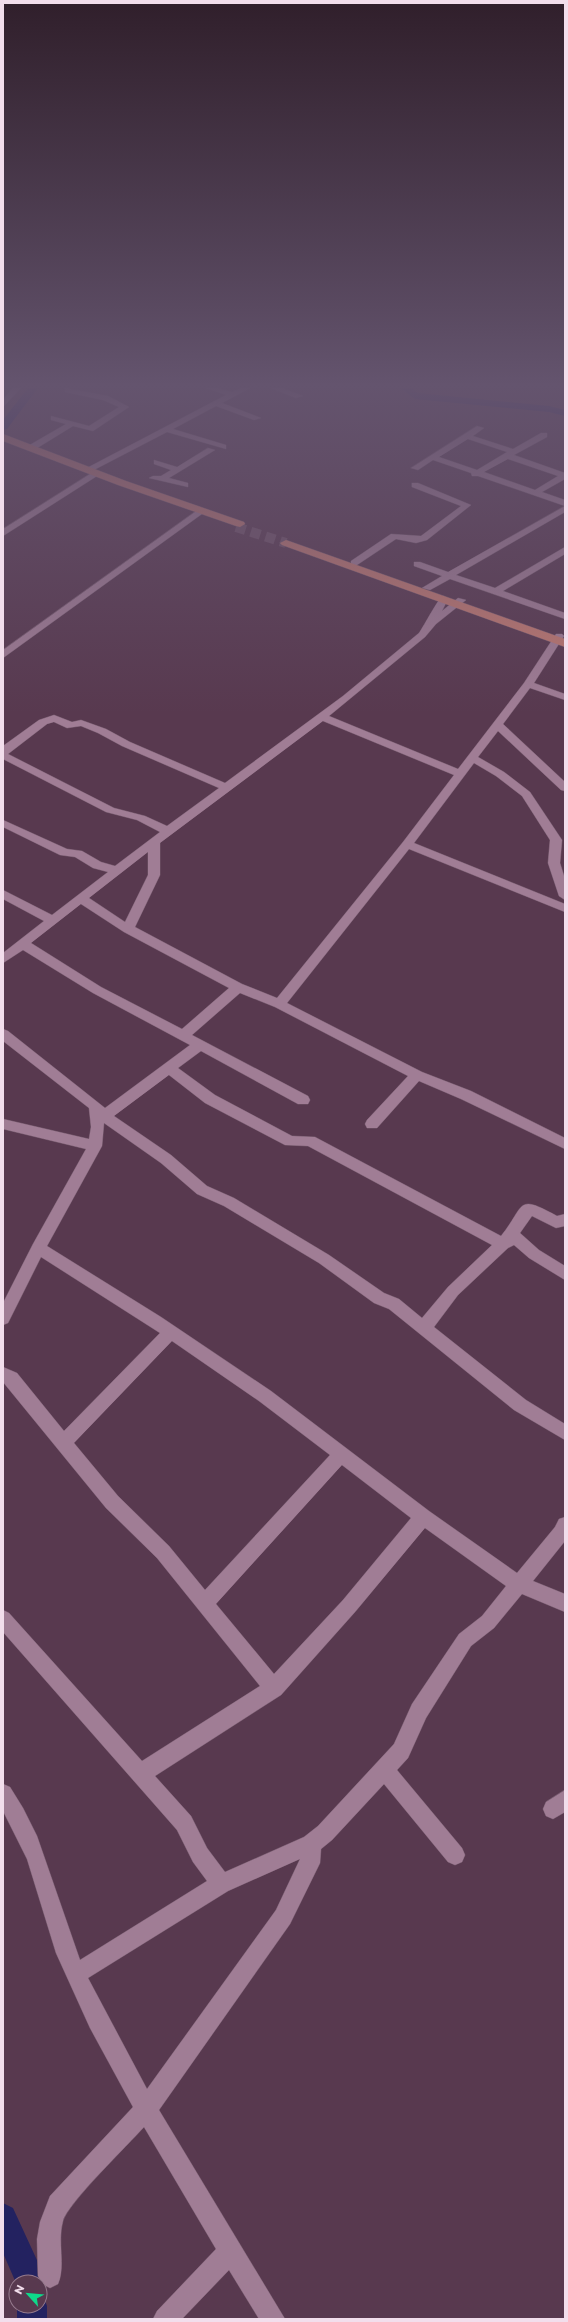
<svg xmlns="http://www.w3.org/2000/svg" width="568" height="2322" viewBox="0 0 568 2322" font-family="Montserrat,sans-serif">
<rect width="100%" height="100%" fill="#58394f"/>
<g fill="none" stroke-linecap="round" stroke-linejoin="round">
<g fill="#232260" fill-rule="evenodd">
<polygon points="28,388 38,388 7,429 3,430 3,420"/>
<polygon points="400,388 411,388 418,393 549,406 565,410 565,416 549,412 415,399"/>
<polygon points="3,2203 13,2208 42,2271 46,2282 42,2293 40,2293 40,2282 16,2283 3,2253"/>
<polygon points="40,2294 43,2295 47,2306 47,2319 17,2319 17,2306 40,2306"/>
</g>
<polyline stroke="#6f5267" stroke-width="10" stroke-dasharray="10 5.5" stroke-linecap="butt" points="236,527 286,543"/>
<g stroke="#73586b" stroke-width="1">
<g id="minor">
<polygon points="13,388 21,388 3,407 3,400"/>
<polygon points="65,388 108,396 129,407 93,431 73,426 34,450 28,450 28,446 66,424 51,420 51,416 89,426 119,407 103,400 65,392"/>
<polygon points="206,388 217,388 232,392 241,388 250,388 222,403 261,418 254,420 216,406 173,429 226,445 226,449 167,432 90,472 83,470 226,395"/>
<polygon points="271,388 282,388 303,396 296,398"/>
<path d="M477,426L484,428L473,436L513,449L541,433H547V437L514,455L565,473V479L542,492L565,500V506L478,476H472L471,473L433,460L418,470L411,468ZM468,439L507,452L477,470L439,457ZM508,459L558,476L535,490L484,472Z"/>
<polygon points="208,448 215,450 169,478 188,483 188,487 149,478 153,476 161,476 171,470 154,464 154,460 177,467"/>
<polygon points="90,474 97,476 3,536 3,529"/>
<polygon points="412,483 418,483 471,505 427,540 416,543 396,539 357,565 351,565 351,561 391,534 421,536 461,506 412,487"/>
<polygon points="565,506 565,512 456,575 495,588 565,547 565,554 503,591 565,613 565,619 450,579 430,590 422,588 442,576 414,566 414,562 420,562 448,572"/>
<polygon points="199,509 206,511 3,658 3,650"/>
<path d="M443,596L448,599L442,611L458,598L466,600L436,624L425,637L329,716L458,769L524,683L556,634H562L564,636L534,683L565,694V700L530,688L503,724L565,782V791L561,790L498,731L478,757L504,772L530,792L562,840L560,863L565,879V900L559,896L548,863L550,840L522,796L496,776L474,763L414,843L565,904V912L409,849L287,1003L422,1072L471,1091L565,1138V1149L461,1099L419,1081L377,1128H367L365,1124L367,1120L408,1076L275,1007L240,993L192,1035L308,1096L310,1100L308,1104H298L201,1051L178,1068L215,1095L292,1136L315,1137L501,1236C526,1205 515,1193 557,1216L565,1214V1226L556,1228L532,1216L520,1233L539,1250L565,1266V1280L529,1258L514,1245L508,1248L458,1295L434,1327L526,1400L565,1424V1440L514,1410L389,1309L374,1303L319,1263L224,1206L197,1194L161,1163L104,1123L102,1146L47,1246L161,1317L271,1391L429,1511L517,1573L555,1527L559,1519L565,1517V1541L533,1581L565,1594V1612L522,1594L494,1628L471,1646L426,1718L408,1758L397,1770L462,1848L465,1855L462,1862L455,1865L448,1862L384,1784L332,1840L321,1849L320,1863L290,1924L159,2110L285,2319H259L229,2270L182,2319H153L157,2311L216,2249L144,2127C128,2145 68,2203 63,2221C57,2242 66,2266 58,2284L50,2288L42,2284L38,2276L37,2239L40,2222L50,2196L133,2107L90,2028L56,1953L27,1859L3,1811V1784L10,1787L23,1808L37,1836L80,1960L207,1881L193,1862L177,1830L3,1632V1610L9,1613L142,1761L260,1686L157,1558L106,1508L3,1382V1367L17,1373L64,1431L160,1333L41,1257L8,1323L3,1325V1303L33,1244L86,1149L3,1129V1119L89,1139L91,1127L89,1108L3,1041V1029L8,1031L105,1108L190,1045L93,993L23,950L3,963V953L44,921L3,899V890L52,915L108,872L93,868L75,857L60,855L3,827V820L67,849L82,851L101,862L115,866L160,832L137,820L106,812L3,759V746L39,720L54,715L72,722L81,720L106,729L130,742L225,783L343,696L419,633C424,626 439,597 443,596ZM323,721L454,775L403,842L277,998L242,984L135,927L160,875V843ZM54,722L67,728L81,726L98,733L122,746L219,788L167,826L145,816L114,808L8,754L47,724ZM148,852V875L125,922L89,898ZM81,904L124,932L229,988L182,1029L101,987L31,943ZM169,1075L205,1103L285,1145L308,1146L492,1245L448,1287L422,1318L399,1299L384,1293L329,1255L234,1198L207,1186L171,1155L114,1116ZM172,1341L259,1401L330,1455L205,1590L169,1546L118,1496L74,1443ZM342,1465L411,1518L343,1600L274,1674L216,1604ZM425,1528L506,1586L482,1616L459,1634L412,1704L394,1744L318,1826L304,1837L225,1872L207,1848L191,1816L155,1776L281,1695L355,1612ZM300,1859L276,1910L147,2089L88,1978L228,1891Z"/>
<polygon points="565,1790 565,1812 553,1819 546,1816 543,1809 546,1802"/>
</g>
</g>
<g stroke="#73586b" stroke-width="1">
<g id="major">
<polygon points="3,434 126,481 244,522 245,524 240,527 236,526 118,485 3,441"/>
<polygon points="286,540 565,639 565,647 282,545 280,543"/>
</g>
</g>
<use href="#minor" fill="#a07d95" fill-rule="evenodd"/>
<use href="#major" fill="#bf7971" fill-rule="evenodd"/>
</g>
<linearGradient id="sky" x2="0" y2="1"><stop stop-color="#301f2b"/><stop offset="0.54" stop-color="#64546e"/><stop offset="1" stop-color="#64546e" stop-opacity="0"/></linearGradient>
<rect width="568" height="713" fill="url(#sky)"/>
<rect width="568" height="2322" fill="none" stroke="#f2deec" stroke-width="8"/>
<g transform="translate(28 2294) rotate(297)"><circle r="19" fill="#58394f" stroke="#967b8e"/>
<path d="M0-3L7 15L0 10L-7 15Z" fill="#0fd98a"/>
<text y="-6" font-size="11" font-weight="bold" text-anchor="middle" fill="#f2deec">N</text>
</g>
</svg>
